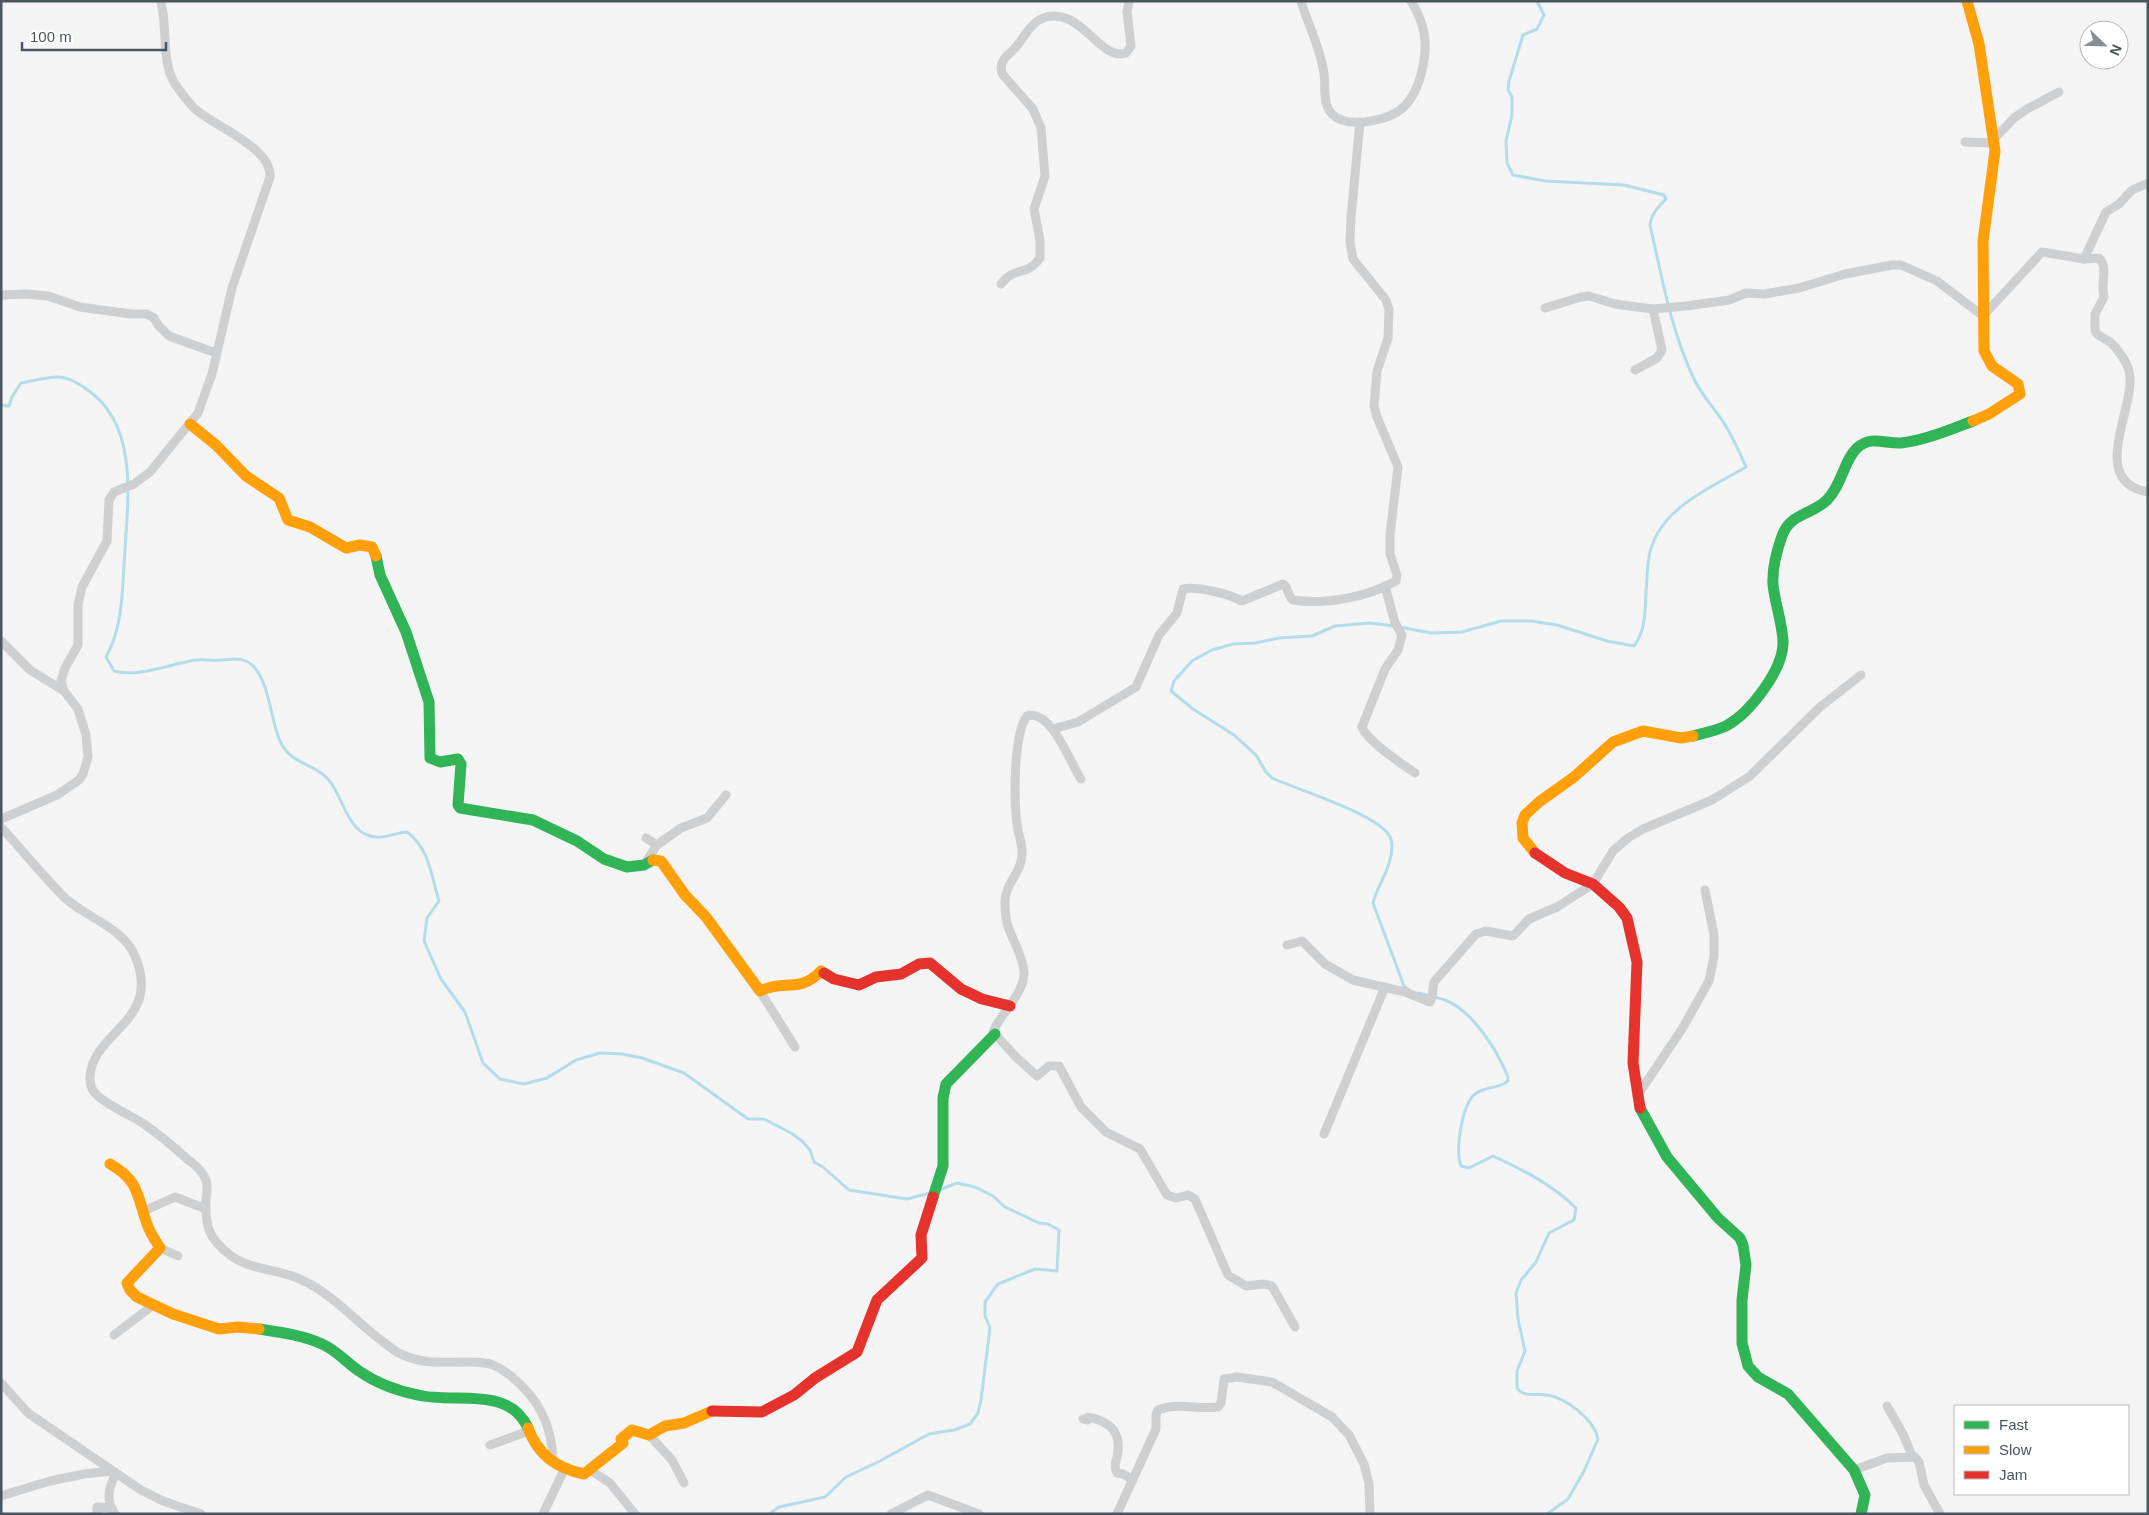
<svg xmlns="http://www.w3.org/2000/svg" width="2149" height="1515" viewBox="0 0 2149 1515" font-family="Helvetica,sans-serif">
<rect width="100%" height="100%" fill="#f4f4f4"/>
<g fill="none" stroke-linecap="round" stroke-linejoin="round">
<g stroke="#b3dceb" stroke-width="3">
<path d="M1,405L9,406L12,397L21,383C33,381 46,377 58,377C68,377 82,385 89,391C138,426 128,498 125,550C122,587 124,625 106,657L114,671C139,678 172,663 197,660C204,659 212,661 220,660C229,660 237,657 246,661C270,672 270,723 281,743C292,765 314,763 328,779C342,795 346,826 367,835C381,841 393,833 407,832C430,849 431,876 439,901L427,918L424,941L441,979L465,1012L483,1063L500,1079L524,1084L547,1078L576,1060L600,1053L622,1054L642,1058L684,1073L748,1119H764L791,1133L802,1141L810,1150L814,1162L823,1167L849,1190L907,1199L930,1193"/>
<path d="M1394,626L1370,623L1335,626L1312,636L1279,638L1255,643L1233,644L1212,650L1192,661L1174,681L1171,691L1193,709L1234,735L1256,755L1266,772L1272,778C1299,790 1374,813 1389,835C1391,838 1392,842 1392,846C1392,868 1378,883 1373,903L1404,986L1409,990"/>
<path d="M1400,627L1431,633L1462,632L1501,621H1531L1557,625L1607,641L1634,646C1646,630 1645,611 1646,592C1647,580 1647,568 1649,557C1657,509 1709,489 1746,467C1739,451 1732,435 1722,420C1713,407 1701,394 1694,379C1671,331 1662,277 1650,225C1651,214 1659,206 1666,199L1664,195L1624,185L1545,181L1513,175L1507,163L1506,141L1512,115V97L1508,90L1509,81L1523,35L1537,29L1544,15L1537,1"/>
<path d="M1419,993C1428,996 1437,997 1445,1000C1473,1011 1497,1050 1508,1077V1081C1499,1089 1485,1086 1475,1094C1462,1104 1455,1151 1461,1166L1469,1168L1493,1156C1523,1170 1553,1185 1576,1208L1574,1220L1549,1233L1536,1262L1521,1280L1516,1293L1518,1319L1525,1351L1517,1371V1388C1524,1398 1537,1393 1547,1395C1566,1398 1594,1419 1598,1439L1584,1471L1568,1499L1547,1514"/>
<polyline points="769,1514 779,1507 825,1497 846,1477 880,1461 929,1434 954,1430 970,1424 978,1413 981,1400 990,1328 985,1316 985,1302 998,1284 1035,1269 1057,1271 1059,1230 1048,1224 1039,1223 1005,1207 993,1196 975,1187 957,1183 939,1190"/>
</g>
<g stroke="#cecfd1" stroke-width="9">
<path d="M1301,1C1308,25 1321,49 1324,74C1326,87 1322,104 1332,114C1340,123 1353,123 1364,122C1377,120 1389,118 1400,110C1420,95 1428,56 1424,33C1422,21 1417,11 1411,1"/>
<polyline points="1994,139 2014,118 2027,109 2059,92"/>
<polyline points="1965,142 1994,143"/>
<polyline points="2084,259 2106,212 2119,204 2132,190 2148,183"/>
<path d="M1001,284C1015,265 1026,278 1040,258V240L1034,209L1045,176L1041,128L1033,109L1003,75C998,65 1004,58 1011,52C1022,43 1026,28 1039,20C1079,0 1098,62 1126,53L1131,46L1127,12L1129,1"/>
<polyline points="1,295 26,294 48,296 80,307 131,314 147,314 154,318 158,325 169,336 216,353"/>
<path d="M1545,308L1581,297L1589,296L1615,304L1653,309L1686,306L1729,300L1746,293L1764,294L1799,288L1845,274L1892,265H1901L1937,281L1983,316L2042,252L2084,259L2099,258C2109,268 2100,283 2104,297L2095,314V331C2098,337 2105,338 2110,342C2117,348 2127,362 2129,371C2138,405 2086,481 2148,492"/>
<polyline points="1635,370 1657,358 1662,350 1653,309"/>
<path d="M1385,586L1395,623L1402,635L1398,650L1385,669L1362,727C1367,741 1402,764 1415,773"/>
<polyline points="1,641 30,670 64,691"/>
<path d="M1053,729L1078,722L1136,687L1159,635L1177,613L1183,589C1197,586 1230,594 1242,601L1283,584C1289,587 1287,596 1293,600C1325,605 1368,597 1396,581L1397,575L1390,554V535L1398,467L1377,417L1374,406L1377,371L1388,338L1389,310L1386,300L1353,259L1350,242L1351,217L1360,122"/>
<path d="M1081,779C1070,763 1051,708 1027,716C1013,735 1014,800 1017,824C1018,835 1023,844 1022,854C1022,873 1004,884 1005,903C1005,911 1006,922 1009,929C1014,943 1023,957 1024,972C1025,993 1000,1014 993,1032L1016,1057L1037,1076L1049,1066H1059L1081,1107L1106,1132L1140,1149L1167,1195L1176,1198L1188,1195L1195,1199L1228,1275L1246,1286L1264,1284L1272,1286L1295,1327"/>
<path d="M1,819L57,795L79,780L83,774L88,757L86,735L78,709L64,691L61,681L65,668L78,645V605L82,587L107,541L109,500L114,492L134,484L150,472L198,413L212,374L232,288L270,177C272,147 213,126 194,108C187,101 180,91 175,84C164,66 166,44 164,24C164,16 162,9 161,1"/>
<path d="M1,827C22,850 42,875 64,897C86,918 123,927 135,956C163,1022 91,1031 90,1078C90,1083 91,1088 94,1092C101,1102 132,1116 144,1124C158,1134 173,1146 186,1158C193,1163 203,1172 206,1180C208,1186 207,1193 206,1199C205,1226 208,1238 230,1255C248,1269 274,1269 295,1277C329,1290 354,1320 382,1341C389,1346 395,1352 403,1355C434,1368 454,1359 485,1363C495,1364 503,1370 511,1376C539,1399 552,1425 553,1461"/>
<polyline points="646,838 657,845"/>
<polyline points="644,865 657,845 681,828 707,818 726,795"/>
<polyline points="1287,945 1302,941 1325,964 1353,980 1405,992 1430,1002 1432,997 1434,982 1476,934 1486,931 1513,936 1529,919 1557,907 1593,884 1613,851 1628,838 1643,829 1712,800 1750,776 1820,707 1861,675"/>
<polyline points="760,991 795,1047"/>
<polyline points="1637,1096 1682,1029 1709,981 1714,956 1714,935 1705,890"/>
<polyline points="1324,1134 1385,987"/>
<polyline points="144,1211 175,1197 206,1209"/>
<polyline points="160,1248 178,1256"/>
<polyline points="114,1335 152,1306"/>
<polyline points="1,1383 28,1413 141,1490 163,1501 201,1514"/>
<polyline points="1887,1406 1903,1434 1912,1456"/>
<path d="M1083,1419L1087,1420L1088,1417C1112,1422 1122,1433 1117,1457C1115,1464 1114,1467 1117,1473L1123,1474L1133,1480"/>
<polyline points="649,1435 672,1460 684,1483"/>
<polyline points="490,1445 529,1431"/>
<polyline points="590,1470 610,1483 635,1514"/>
<polyline points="1854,1470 1887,1458 1915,1457 1919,1462 1924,1485 1940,1514"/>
<polyline points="1,1496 50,1481 84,1474 113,1471"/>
<polyline points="97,1514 97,1507 112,1508"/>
<path d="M115,1514C105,1500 109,1487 116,1473"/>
<polyline points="543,1514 564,1470"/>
<polyline points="891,1514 928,1495 979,1514"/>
<path d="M1117,1514L1156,1429V1415L1158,1410C1175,1402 1199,1410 1218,1407L1221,1403L1224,1379L1237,1377L1272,1382L1332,1417L1349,1435L1364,1464L1369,1484L1370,1514"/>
</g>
<g stroke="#30b455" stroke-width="11">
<polyline points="376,556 380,575 406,632 429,702 430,758 440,762 458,759 461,764 458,805 460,808 533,820 577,841 604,859 627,867 644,865 653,860"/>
<path d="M1693,736C1704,733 1715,731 1726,726C1750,713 1784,669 1783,641C1782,622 1775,603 1773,585C1772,570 1777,550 1782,536C1790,513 1812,515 1827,500C1842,485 1844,460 1857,448C1871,435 1885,444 1901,443C1926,440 1949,430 1973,421"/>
<polyline points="1640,1108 1667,1157 1718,1218 1740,1238 1743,1245 1746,1265 1742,1300 1742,1343 1748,1366 1758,1377 1788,1394 1854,1470 1865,1495 1861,1514"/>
<polyline points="933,1197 943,1166 943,1098 946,1084 995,1034"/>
<path d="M259,1329C279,1332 303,1335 322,1344C336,1350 346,1362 359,1371C376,1383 398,1391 418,1395C454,1404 509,1385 528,1428"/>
</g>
<g stroke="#ff9f0a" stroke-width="11">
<polyline points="1967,1 1979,44 1995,151 1983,241 1984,351 1992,366 2018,384 2020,394 1989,414 1973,421"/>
<polyline points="190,424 216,445 246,476 279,498 288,520 310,527 346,548 360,545 372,547 376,556"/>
<polyline points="1535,853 1523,838 1522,823 1525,815 1539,802 1574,777 1613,742 1643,731 1681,738 1693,736"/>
<path d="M653,860L661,861L685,895L706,917L760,991C785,979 799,994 821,971L824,973"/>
<path d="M110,1164C139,1180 137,1196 147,1224C150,1233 155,1240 160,1248L127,1283L130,1290L137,1297L173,1314L219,1329L238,1327L259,1329"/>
<path d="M528,1428C538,1455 556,1468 584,1474L623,1443L621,1439L632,1430L649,1435L665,1426L684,1423L712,1411"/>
</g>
<g stroke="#e5322d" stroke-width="11">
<polyline points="1535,853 1565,873 1593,884 1619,907 1627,918 1637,962 1633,1063 1640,1108"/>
<polyline points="824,973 834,979 859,985 876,977 901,974 919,964 930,963 961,989 982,999 1010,1006"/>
<polyline points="712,1411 762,1412 794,1395 815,1378 857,1352 877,1300 922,1258 921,1235 933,1197"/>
</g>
</g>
<rect width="2149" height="1515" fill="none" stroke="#4b555f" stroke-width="5"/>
<rect x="1954" y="1405" width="175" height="90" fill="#ffffff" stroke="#b7bbbf"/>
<rect x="1964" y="1421" width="25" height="8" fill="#30b455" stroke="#b7bbbf"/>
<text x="1999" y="1430" font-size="15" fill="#4b555f">Fast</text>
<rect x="1964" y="1446" width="25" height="8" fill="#ff9f0a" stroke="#b7bbbf"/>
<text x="1999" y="1455" font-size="15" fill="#4b555f">Slow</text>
<rect x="1964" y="1471" width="25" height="8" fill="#e5322d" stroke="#b7bbbf"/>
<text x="1999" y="1480" font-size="15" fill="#4b555f">Jam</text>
<g transform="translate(2104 45) rotate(113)"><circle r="24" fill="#ffffff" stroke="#b7bbbf"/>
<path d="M0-4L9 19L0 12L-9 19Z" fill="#868d93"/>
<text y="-8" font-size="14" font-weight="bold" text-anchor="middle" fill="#4b555f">N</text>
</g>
<path d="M22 42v8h144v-8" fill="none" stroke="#4b555f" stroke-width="2.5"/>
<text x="30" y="42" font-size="15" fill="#4b555f" stroke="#ffffff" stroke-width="4" paint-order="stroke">100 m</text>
</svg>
